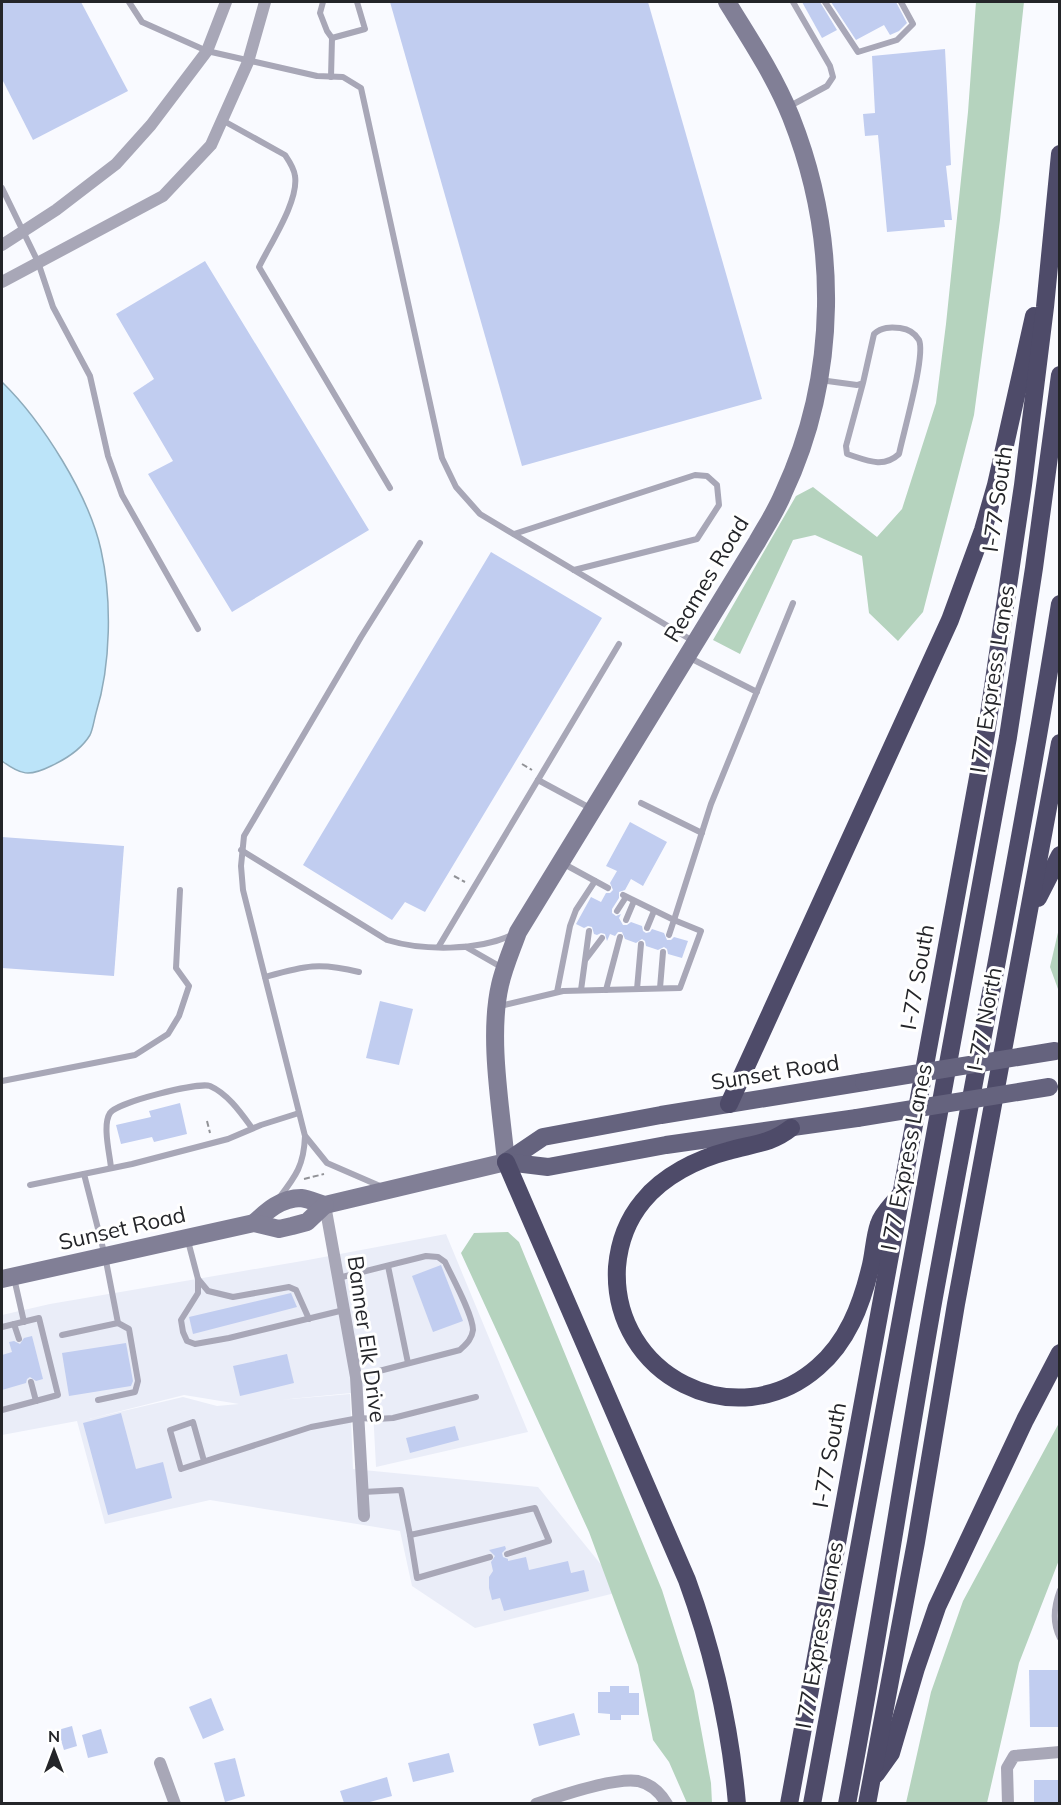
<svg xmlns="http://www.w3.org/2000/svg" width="1061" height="1805" viewBox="0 0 1061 1805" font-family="Mulish,sans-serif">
<rect width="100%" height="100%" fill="#f9faff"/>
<path fill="#eaedf8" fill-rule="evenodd" d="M446,1234L528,1432L376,1467L372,1391L279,1400L350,1394L353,1469L538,1487L603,1567L615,1593L475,1628L412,1586L400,1531L210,1500L105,1524L77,1421L2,1435V1315L50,1304L308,1260ZM184,1395L239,1404L217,1406L183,1397L89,1419Z"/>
<g fill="#b5d3be">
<polygon points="976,2 1024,2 1000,220 974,415 923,612 898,641 869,613 862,556 815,535 793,540 740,654 713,640 796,496 813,487 877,537 902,509 936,403 946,324 968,112"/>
<polygon points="1059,928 1060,989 1058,989 1050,967"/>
<polygon points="508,1232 519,1242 662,1590 694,1691 711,1783 712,1803 687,1803 669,1762 653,1740 638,1665 589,1532 461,1253 474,1233"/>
<polygon points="1059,1423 1059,1560 1019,1663 987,1803 906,1803 931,1692 963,1601"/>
</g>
<path fill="#bce4f9" stroke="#8eabbb" stroke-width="1.5" d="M2,382C42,421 89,495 101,550C112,599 111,665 96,713C94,720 93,729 90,735C81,750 66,759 51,766C29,777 21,775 2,761Z"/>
<g fill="#c1cdf0">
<polygon points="2,2 81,2 128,91 33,140 2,79"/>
<polygon points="390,2 648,2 762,399 522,466"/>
<polygon points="802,2 820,2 837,30 822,38"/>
<polygon points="831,2 896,2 907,23 899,31 890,35 884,25 856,40"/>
<polygon points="945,49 951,165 946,166 952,220 944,220 945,227 887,232 878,135 865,136 863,114 875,113 872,56"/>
<polygon points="205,261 369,530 232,612 148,474 173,461 133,393 154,379 116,314"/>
<polygon points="491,552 602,618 425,912 405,902 392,920 303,865"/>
<polygon points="630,822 667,842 643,886 631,879 625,890 619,892 619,898 612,909 612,913 616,916 621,914 619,918 623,925 627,925 631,922 642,926 643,931 646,933 650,932 652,929 664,933 667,940 671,940 674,937 688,941 682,958 668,954 667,949 664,947 658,950 646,946 645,941 642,939 636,943 625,939 622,932 618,932 615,936 610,934 607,941 605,934 601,933 597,935 594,934 592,927 588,926 584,928 576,924 591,897 601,902 606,893 610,893 613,890 610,883 617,871 606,866"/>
<polygon points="2,837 124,846 114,976 2,968"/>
<polygon points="380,1001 413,1009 399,1065 366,1058"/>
<polygon points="180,1103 187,1134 154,1142 152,1137 121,1144 116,1125 151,1117 149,1111"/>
<polygon points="441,1265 463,1321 433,1332 412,1276"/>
<polygon points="291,1293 297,1307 193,1334 189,1317"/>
<polygon points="32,1336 43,1379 36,1381 30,1377 27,1379 26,1383 2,1390 2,1355 12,1352 9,1342 14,1341 20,1344 24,1338"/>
<polygon points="126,1343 133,1381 131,1386 69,1396 62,1353"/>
<polygon points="287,1354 294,1383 240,1396 233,1366"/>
<polygon points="121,1413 136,1469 163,1462 172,1498 108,1515 83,1423"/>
<polygon points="455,1426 459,1440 410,1453 406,1438"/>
<polygon points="505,1546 506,1549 502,1553 503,1557 508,1559 508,1561 526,1557 529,1570 568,1561 571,1573 584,1570 589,1591 504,1611 500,1598 492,1600 489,1588 489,1577 493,1571 491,1562 495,1556 489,1550"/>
<polygon points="1029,1670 1059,1670 1059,1727 1030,1727"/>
<polygon points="610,1686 629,1686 629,1693 639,1693 639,1715 621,1715 621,1720 610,1720 610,1714 598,1713 598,1692 610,1692"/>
<polygon points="211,1698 224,1730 203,1739 189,1707"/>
<polygon points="574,1713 580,1735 539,1746 533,1724"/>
<polygon points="72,1726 77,1746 64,1750 58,1730"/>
<polygon points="101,1729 108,1753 88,1758 82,1735"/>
<polygon points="449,1753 454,1772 413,1782 408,1763"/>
<polygon points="235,1758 245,1796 225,1802 214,1763"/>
<polygon points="387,1777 392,1796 366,1803 344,1803 340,1791"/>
<rect x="1034" y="1780" width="25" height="23"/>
</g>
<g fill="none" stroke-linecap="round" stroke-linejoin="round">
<g stroke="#919297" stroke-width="2" stroke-dasharray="6 3" stroke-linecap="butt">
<polyline points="522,764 532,770"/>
<polyline points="454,876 465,882"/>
<polyline points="207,1121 210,1133"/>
<polyline points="304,1179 324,1174"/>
</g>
<g stroke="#a8a7b7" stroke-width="6">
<polyline points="129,2 142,22 207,51 317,76 343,77 361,88 442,458 456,487 480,514 693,641"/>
<polyline points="323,2 320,13 327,31 332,38 331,77"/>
<polyline points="825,2 858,52 897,40 913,24 901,2"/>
<polyline points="332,38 365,29 357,2"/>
<polyline points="790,106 827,86 833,77 830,66 793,2"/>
<path d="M222,120L285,155C289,161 294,168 295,176C299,201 270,244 259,267L390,488"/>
<polyline points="2,188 38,262 53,307 90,376 108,456 122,495 198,629"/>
<path d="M820,380L857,385L863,383L874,334C882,327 890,327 900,328C908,329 915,333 919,340C926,355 903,434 899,454C883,469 866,460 847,454L846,446L863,383"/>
<polyline points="514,534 695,475 707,476 717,485 719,505 697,539 574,570"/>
<polyline points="690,658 757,692"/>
<polyline points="538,780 590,808"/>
<polyline points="641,803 702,833"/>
<path d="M241,850L387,940C423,951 478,951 512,935"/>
<polyline points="564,864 608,888"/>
<polyline points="623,895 674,920 711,804 793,603"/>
<polyline points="617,911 626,897"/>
<polyline points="626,920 634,901"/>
<polyline points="647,928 654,911"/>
<polyline points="439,946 619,644"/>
<polyline points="466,947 501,967"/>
<polyline points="586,959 602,938"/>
<path d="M265,977C305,966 318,962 359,972"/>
<polyline points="660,988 663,952"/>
<polyline points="637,989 641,944"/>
<polyline points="581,990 589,931"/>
<polyline points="606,990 620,937"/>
<polyline points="557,992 570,926 576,910 595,881"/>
<polyline points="500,1006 563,991 680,988 701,931 674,920 669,935"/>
<polyline points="2,1081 135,1055 168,1034 179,1016 189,986 176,968 180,890"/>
<polyline points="306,1137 327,1163 380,1186"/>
<path d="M111,1168C110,1155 102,1125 110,1113C117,1102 199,1082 210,1086C228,1094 241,1113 252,1128"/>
<polyline points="30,1185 132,1164 228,1139 261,1125 299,1113"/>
<path d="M279,1198C296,1176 304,1165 305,1136L243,890L241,866L244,836L361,637L420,543"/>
<polyline points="188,1241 198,1279 198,1293 181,1320 183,1332 187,1341 195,1344 229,1338 344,1310"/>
<polyline points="388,1266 408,1363"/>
<polyline points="14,1278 24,1322"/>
<path d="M338,1278L426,1256L438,1257L445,1262C452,1277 473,1315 473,1330C472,1339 466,1344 460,1350L356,1377"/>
<polyline points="198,1279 208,1291 233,1297 289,1287 296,1290 309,1319"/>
<polyline points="14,1324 19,1339"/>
<polyline points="2,1327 39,1318 58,1395 2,1410"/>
<polyline points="62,1335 118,1323 105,1256 84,1174"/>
<polyline points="31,1382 36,1401"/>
<polyline points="98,1400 135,1392 138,1381 129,1329 118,1323"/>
<polyline points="204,1461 193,1422 170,1430 181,1469 311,1427 359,1418 377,1419 393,1418 476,1397"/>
<polyline points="363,1492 401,1490 410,1535 535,1508 549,1541 507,1554"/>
<polyline points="410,1535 417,1578 490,1557"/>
<path d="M1060,1590C1054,1606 1052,1623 1060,1638"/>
</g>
<g stroke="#a8a7b7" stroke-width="12">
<polyline points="2,245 56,210 116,164 151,125 207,51 226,2"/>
<polyline points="2,282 163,196 211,145 248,62 265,2"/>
<polyline points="325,1205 356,1377 364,1516"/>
<polyline points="160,1763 175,1804"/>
<path d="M536,1804C559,1796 615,1777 638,1781C651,1784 660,1792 667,1804"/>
<polyline points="1008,1804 1007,1768 1014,1756 1060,1752"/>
</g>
<g stroke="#817f96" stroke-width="18">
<path d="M254,1223C267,1211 281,1198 301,1198C308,1199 318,1203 325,1205L506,1162C501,1108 488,1037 500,985C504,967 512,949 518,932L757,542C766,526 776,511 783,494C839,375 839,238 791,117C775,77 750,39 727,2"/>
<polyline points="2,1279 254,1223 279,1229 292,1226 307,1222 325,1205"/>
</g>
<g stroke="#65637e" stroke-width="18">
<polyline points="506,1162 543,1137 661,1115 864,1082"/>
<polyline points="506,1162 548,1167 666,1145 857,1118"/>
</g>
<g stroke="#4e4b69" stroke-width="18">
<polyline points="1038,898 1060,855"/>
<polyline points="729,1104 950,620 983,530 996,485 1034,316"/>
<path d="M791,1128C771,1144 752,1144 728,1151C697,1159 663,1176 643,1201C628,1219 619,1243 617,1267C611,1375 736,1439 818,1367C847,1342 861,1306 870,1269C874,1255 874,1238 879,1224C882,1214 893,1204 900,1195"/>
<path d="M506,1162L687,1580C714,1654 730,1724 737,1804"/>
<polyline points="876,1774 891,1753 916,1668 937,1607 1025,1420 1060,1353"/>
<polyline points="789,1804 986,734 1023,485 1045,307 1060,154"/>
<polyline points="812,1804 1008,737 1034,568 1060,375"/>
<path d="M847,1804C879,1635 904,1465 934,1297C976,1066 1023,836 1060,604"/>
<polyline points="867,1804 916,1542 956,1304 1060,743"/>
</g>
<g stroke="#65637e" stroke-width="18">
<polyline points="864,1082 1055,1051"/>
<polyline points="857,1118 1049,1087"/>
</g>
</g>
<g text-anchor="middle" stroke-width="6" stroke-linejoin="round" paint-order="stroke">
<g font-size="22" fill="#242529" stroke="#fff">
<text transform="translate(997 499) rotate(-82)" y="8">I-77 South</text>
<text transform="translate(706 579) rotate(-59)" y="8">Reames Road</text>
<text transform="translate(992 679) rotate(-81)" y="8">I 77 Express Lanes</text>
<text transform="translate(917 977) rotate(-80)" y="8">I-77 South</text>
<text transform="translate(984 1019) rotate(-79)" y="8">I-77 North</text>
<text transform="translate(775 1072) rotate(-9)" y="8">Sunset Road</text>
<text transform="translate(906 1157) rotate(-79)" y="8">I 77 Express Lanes</text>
<text transform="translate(122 1228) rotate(-13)" y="8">Sunset Road</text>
<text transform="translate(367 1339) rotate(82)" y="8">Banner Elk Drive</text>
<text transform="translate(829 1455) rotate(-80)" y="8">I-77 South</text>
<text transform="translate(819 1635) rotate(-80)" y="8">I 77 Express Lanes</text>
</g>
</g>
<rect width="1061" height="1805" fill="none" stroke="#242529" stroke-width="6"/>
<g transform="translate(54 1751)" stroke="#ffffff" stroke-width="4.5" paint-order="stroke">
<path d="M0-4.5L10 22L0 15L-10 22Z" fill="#242529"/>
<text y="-9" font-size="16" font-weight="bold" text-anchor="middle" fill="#242529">N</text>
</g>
</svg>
